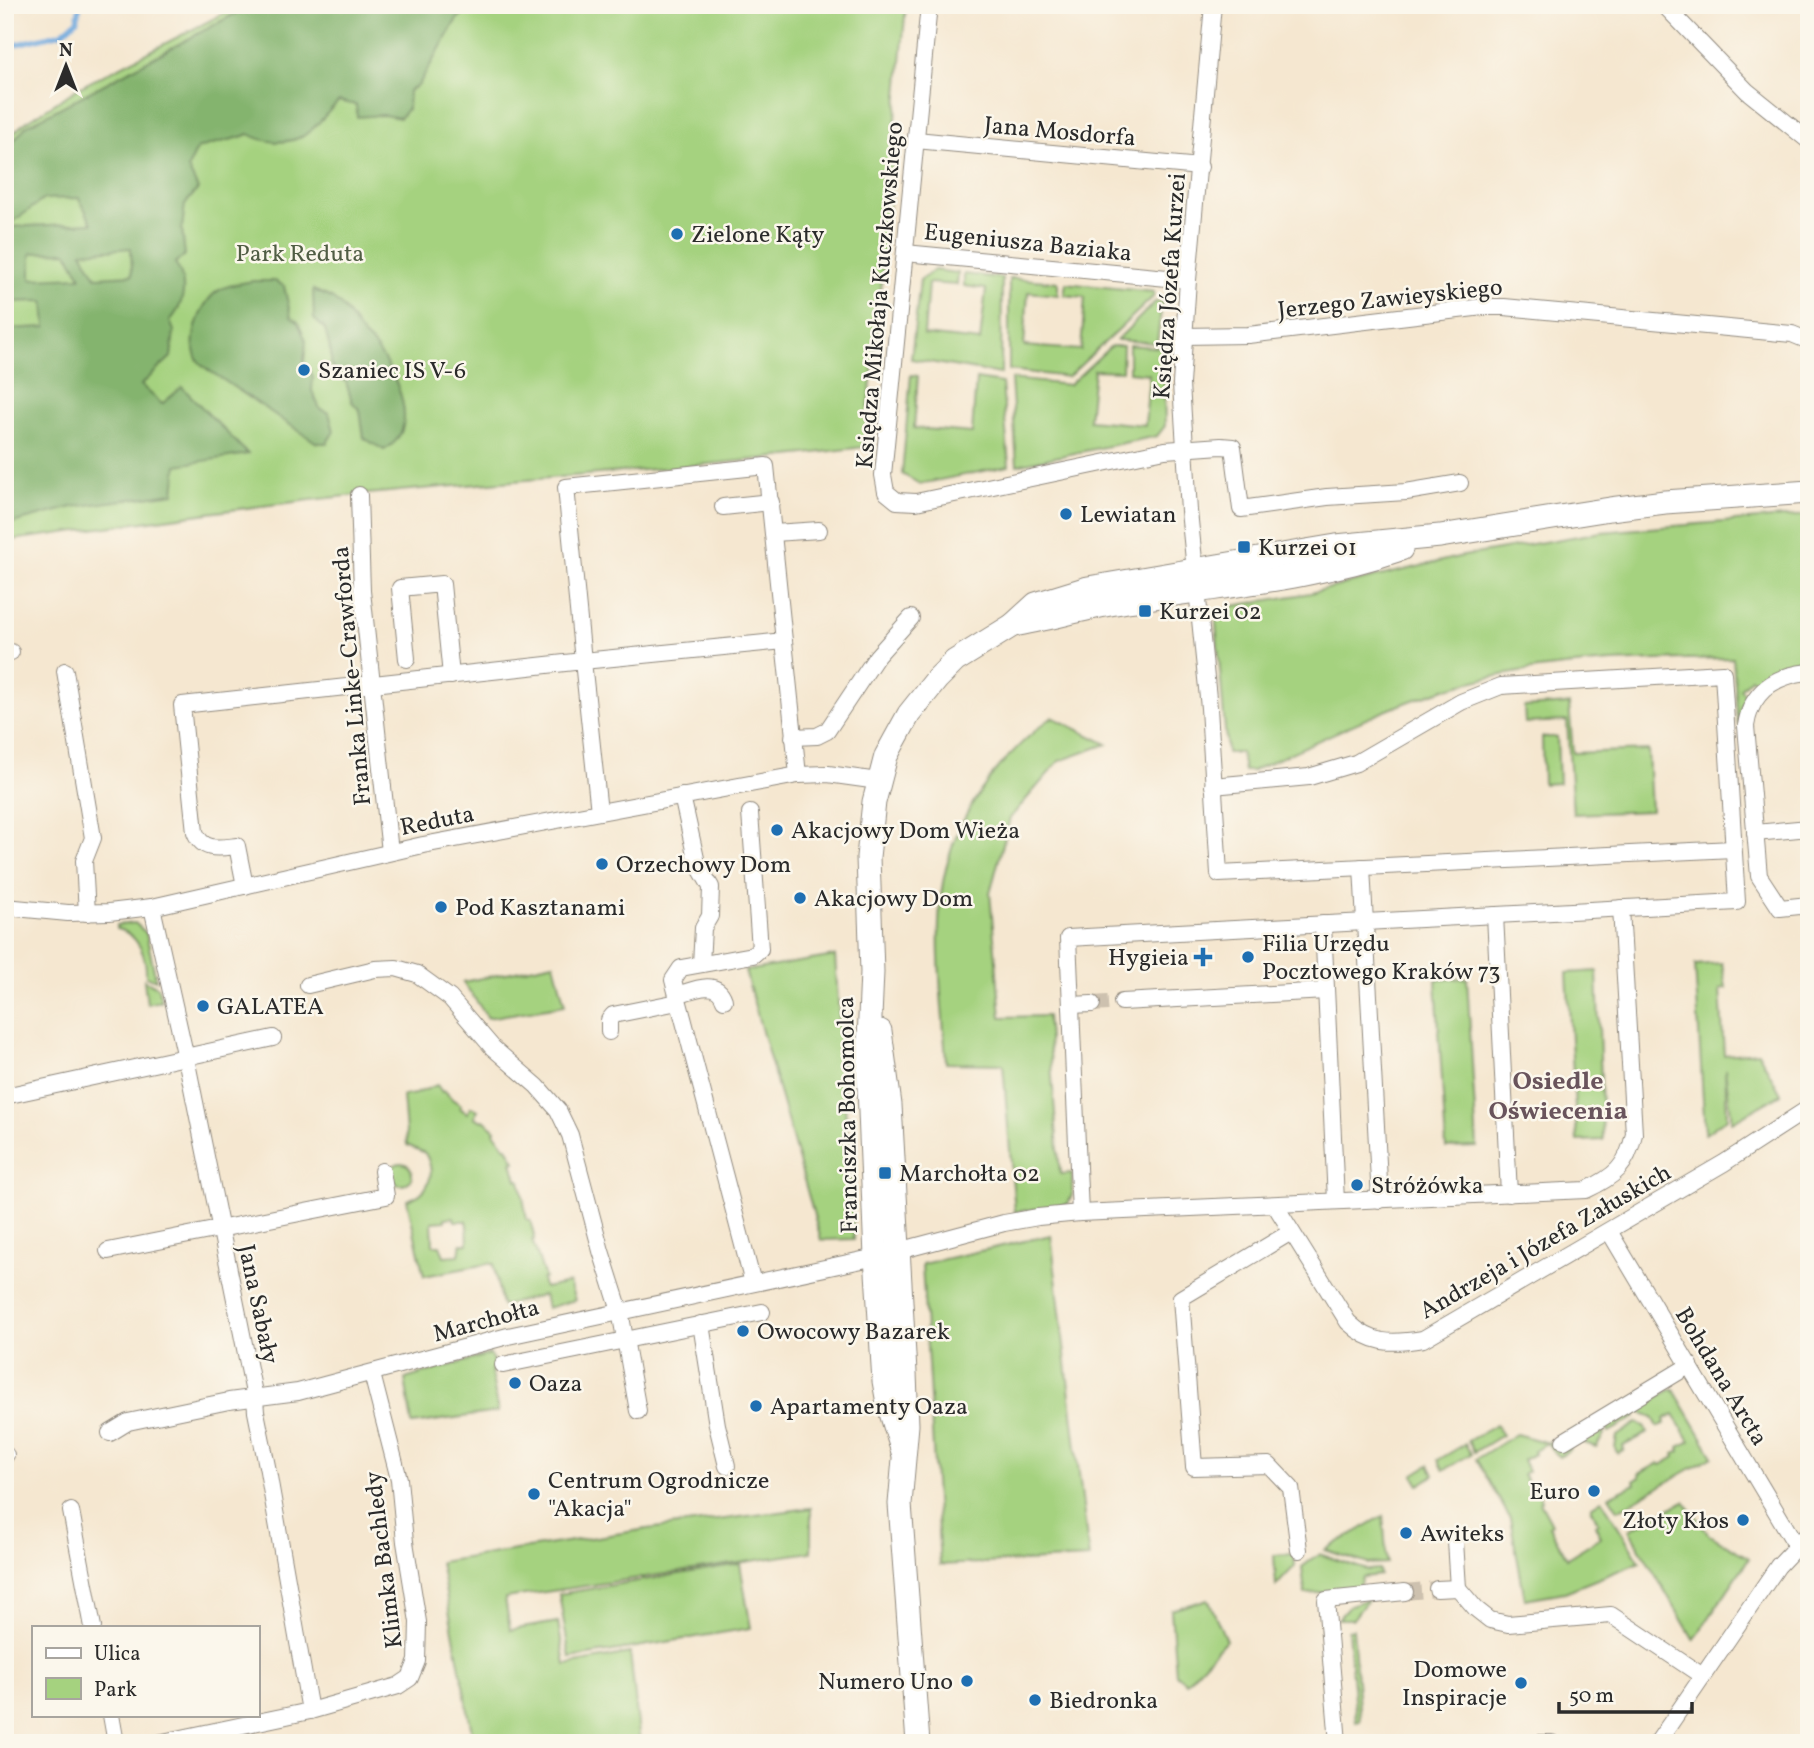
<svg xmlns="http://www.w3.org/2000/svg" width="1814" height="1748" viewBox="0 0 1814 1748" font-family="Vollkorn,serif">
<rect width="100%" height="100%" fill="#fbf7ec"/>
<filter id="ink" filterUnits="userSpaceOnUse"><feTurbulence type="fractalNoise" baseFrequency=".0143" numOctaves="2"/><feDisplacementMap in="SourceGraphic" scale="14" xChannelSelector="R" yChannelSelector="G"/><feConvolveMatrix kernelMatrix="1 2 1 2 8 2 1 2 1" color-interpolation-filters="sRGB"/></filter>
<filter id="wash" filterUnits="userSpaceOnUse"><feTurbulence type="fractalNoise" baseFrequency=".00686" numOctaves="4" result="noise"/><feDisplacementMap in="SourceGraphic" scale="28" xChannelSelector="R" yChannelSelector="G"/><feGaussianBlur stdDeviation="1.57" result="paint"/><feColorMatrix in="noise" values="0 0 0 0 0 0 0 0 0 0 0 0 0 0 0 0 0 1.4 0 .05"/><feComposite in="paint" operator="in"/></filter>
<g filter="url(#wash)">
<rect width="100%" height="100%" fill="#f5e7d0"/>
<g fill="#a5d27f" stroke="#687e55" stroke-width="2" fill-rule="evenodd">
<path d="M240,5H906L880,300L864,447C692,469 519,479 347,496C232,508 119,526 5,541V141L23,124L80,87Z"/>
<polygon points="934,270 958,273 957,285 928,283 924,335 980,341 986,289 964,286 964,274 1002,278 1001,374 911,359 920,280"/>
<polygon points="1009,278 1058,282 1058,295 1028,292 1024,346 1081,350 1085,297 1064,295 1066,283 1154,292 1154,296 1068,377 1009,370"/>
<polygon points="1155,302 1162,302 1157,343 1117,340"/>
<polygon points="1129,345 1166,348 1164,385 1165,426 1157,436 1017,465 1011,379 1069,385 1111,346 1123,346 1122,371 1094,370 1089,420 1145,425 1149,374 1129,372"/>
<polygon points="911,375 918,376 914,428 972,433 976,379 1002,383 1009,466 920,484 902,474"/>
<path d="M1809,515V661L1790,662V667L1780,670L1759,685L1751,678L1740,689L1747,696L1742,704L1738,725L1733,658C1640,660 1537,661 1448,688C1381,709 1316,742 1252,771H1244L1241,753H1227L1216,623L1219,612L1233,606L1310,593L1458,557L1601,532Z"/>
<polygon points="1569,704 1573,753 1648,750 1651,811 1573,814 1567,721 1525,723 1524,707"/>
<path d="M1052,717L1107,744L1059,761L1010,818L990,893L1001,1017L1047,1016L1060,1174L1072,1173V1195L1068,1204L1015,1212L1003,1064L946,1063C943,1004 933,941 943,882C955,814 998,759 1052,717Z"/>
<polygon points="1542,737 1557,737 1559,783 1543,784"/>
<path d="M135,923L146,933L156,980L146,976C147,957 138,933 117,929V925Z"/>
<polygon points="835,956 854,1239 821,1240 745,971"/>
<polygon points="554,963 565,1005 488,1018 463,982"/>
<polygon points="1722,963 1726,988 1720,989 1724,1055 1758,1052 1781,1094 1732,1122 1725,1069 1727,1118 1705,1134 1695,965"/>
<polygon points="1597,971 1603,1140 1577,1141 1567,973"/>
<polygon points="1467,978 1477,1147 1446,1148 1436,980"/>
<polygon points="144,980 158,987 161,1001 147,1004"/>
<path d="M437,1085L442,1092L445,1091L452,1099L461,1105L460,1108L467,1113L471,1107L478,1110L474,1117L482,1121L484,1120L495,1130L494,1132L505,1147H507L515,1161L512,1162L517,1180H520L527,1220H530L535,1239L532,1240L545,1278L542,1279L544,1288L569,1283L575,1300L547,1308L544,1295L502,1306L493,1263L424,1276L407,1200C429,1194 437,1174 425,1153L407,1145L403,1096L415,1094ZM454,1217L455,1221H467L468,1244H461L459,1255L444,1256L440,1245H433L432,1222L445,1221V1218Z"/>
<circle cx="401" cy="1174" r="11"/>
<polygon points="1051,1235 1089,1558 940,1565 922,1264"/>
<polygon points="490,1354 497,1370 491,1371 498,1412 412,1424 405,1379"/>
<polygon points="1670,1390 1674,1390 1713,1456 1618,1510 1609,1496 1635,1484 1634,1481 1640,1477 1639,1474 1659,1463 1661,1465 1675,1457 1674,1454 1680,1451 1679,1447 1690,1441 1674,1414 1664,1419 1665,1423 1658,1427 1653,1417 1642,1413 1639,1408"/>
<polygon points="1631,1408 1636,1417 1609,1432 1604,1423"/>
<polygon points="1637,1423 1644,1426 1648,1433 1623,1446 1624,1450 1617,1453 1615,1448 1617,1436"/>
<polygon points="1496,1425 1502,1435 1474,1452 1468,1441"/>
<polygon points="1599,1425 1604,1435 1596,1447 1579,1441 1581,1438"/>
<polygon points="1516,1434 1545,1442 1569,1444 1570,1449 1559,1457 1547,1443 1533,1451 1534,1454 1523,1460 1528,1471 1523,1474 1531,1488 1535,1487 1542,1500 1540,1502 1552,1524 1549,1526 1567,1558 1601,1537 1595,1525 1598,1523 1591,1507 1602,1500 1640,1562 1565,1592 1525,1599 1510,1518 1476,1459"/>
<polygon points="1465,1444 1471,1454 1444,1470 1438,1460"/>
<polygon points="1429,1465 1434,1475 1419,1485 1413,1475"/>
<polygon points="1684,1501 1710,1535 1749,1558 1694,1640 1629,1530"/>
<polygon points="811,1508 811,1552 505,1598 510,1630 558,1622 565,1665 630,1653 640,1743 474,1743 440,1562 647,1529"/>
<polygon points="1383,1516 1387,1563 1368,1564 1325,1550"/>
<polygon points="1294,1554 1295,1566 1276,1586 1274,1555"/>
<polygon points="1319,1554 1367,1570 1379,1569 1380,1575 1362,1577 1358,1590 1305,1594 1302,1567"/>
<polygon points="740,1564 751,1628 570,1658 559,1594"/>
<polygon points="1208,1599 1226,1640 1186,1683 1176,1674 1171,1610"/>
<polygon points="1368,1599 1353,1619 1338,1619 1350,1605"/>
<polygon points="1353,1629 1360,1721 1356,1722 1348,1630"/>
</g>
<g fill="#84b46e" stroke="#58704c" stroke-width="2" fill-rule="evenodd">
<path d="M251,5H478L457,19L418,86L409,91L408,108L400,118L383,115L357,117L356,105L339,101C329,110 314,131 303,136C285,145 265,143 249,134C232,141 214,142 197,149L188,168L198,189L185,204L182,229L185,255L175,263C188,282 185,304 170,321L174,331L171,357L141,385L162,404L182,387L248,454L177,465L174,493L73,507L5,525V329L46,327L44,301L5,302V151L26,126ZM79,198L92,223L6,227L44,199ZM131,248L132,275L96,277L82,252ZM67,252L81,277L31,279V253Z"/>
<path d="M253,281H275L284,286L291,317L298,322L306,341L304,362L313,376L312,391L320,409L329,413L334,431L327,443H317L207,369C203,366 198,362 196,357C188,337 202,299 221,289C230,284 242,283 253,281Z"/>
<path d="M313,290C319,293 327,295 333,299C346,308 351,319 360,331C364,337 371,341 375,347C395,372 424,429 384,450L364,438L360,410L352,402L346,382L336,376L331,364V353L325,329L314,319Z"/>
</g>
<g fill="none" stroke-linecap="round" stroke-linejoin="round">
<polyline stroke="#6da7dd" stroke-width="5" points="5,47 62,33 77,20 80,5"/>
</g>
</g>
<g filter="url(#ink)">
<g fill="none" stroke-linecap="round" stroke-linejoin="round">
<g stroke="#cdc1af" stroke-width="16" stroke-dasharray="16 8" stroke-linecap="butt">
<polyline points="1092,1004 1122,1002"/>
<polyline points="1405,1592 1437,1589"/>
</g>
<g stroke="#90897e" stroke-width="18">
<g id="street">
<polyline points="929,5 883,475 886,492 897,501 916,502 1165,450 1221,446 1233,447 1241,509 1327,497 1406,492 1460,483"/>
<polyline points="1213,5 1188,280 1181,384 1189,511 1209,708 1219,874 1733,849"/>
<polyline points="1664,5 1747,91 1809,141"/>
<polyline points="916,140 1200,167"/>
<polyline points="905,253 1188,280"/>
<polyline points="1183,336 1248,335 1483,307 1504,307 1792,334 1809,341"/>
<polyline points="359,495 362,591 390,852"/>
<polyline points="723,507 771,502"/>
<polyline points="774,533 819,530"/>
<polyline points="784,641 798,775"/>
<polyline points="5,652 11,652"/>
<polyline points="407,659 400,588 442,584 451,676"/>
<polyline points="65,671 93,838 84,861 87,913"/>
<path d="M1809,672C1776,675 1751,691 1746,726L1759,876L1780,908L1809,905"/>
<polyline points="793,737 817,736 827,731 877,656 911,618"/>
<polyline points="682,796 697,863 711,887 710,916 703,928 701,964"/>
<polyline points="750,813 760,949 753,955 681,968 673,980 753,1283"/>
<polyline points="1755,833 1809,828"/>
<polyline points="1362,867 1380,1200"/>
<path d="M245,886L237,846C219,848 203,852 195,832L182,705L583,661L566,487L766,466L784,641L583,661L599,812"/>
<polyline points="5,907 68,913 109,912 152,907 423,845 798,775 828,774 878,781"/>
<polyline points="152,907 186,1058 255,1398 256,1412 268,1471 310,1711"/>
<polyline points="1495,915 1509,1194"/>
<polyline points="1323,924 1336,1201"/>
<polyline points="308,985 375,969 396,968 417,974 450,998 493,1048 537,1086 558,1110 570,1135 601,1251 620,1311 638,1411"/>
<path d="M677,995C693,990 717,978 724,1000"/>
<polyline points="1122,1002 1326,991"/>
<polyline points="1071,1005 1092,1004"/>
<polyline points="609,1032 609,1020 613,1015 678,1002"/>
<polyline points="5,1096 273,1038"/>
<path d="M1275,1205L1348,1322C1372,1345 1392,1344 1423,1339L1724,1163L1809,1108"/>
<polyline points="1080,1213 1068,938 1737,902 1723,673 1501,686 1461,702 1356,763 1309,777 1213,786"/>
<polyline points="1609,1231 1796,1545"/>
<polyline points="1291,1232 1181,1298 1194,1467 1269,1465 1291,1488 1299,1550"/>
<polyline points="108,1251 386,1196 382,1171"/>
<polyline points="701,1324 717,1425 727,1466"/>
<polyline points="503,1365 762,1312"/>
<path d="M110,1433L128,1422L229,1401L298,1392L508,1336L876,1257L1004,1223L1038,1217L1080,1213L1586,1190C1614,1177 1627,1167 1634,1134L1621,908"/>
<polyline points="1564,1441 1690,1365"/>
<polyline points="5,1455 6,1455"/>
<polyline points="71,1511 93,1627"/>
<polyline points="1455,1541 1458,1588"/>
<polyline points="1437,1589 1458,1588 1476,1609 1490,1620 1508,1624 1611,1615 1701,1675"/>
<polyline points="111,1715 116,1743"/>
<polyline points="158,1743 310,1711 398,1686 410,1678 417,1661 418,1622 405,1542 399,1479 372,1374"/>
<polyline points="1338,1743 1326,1600 1405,1592"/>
<polyline points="1536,1743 1552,1743"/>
<polyline points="1657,1743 1778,1566 1809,1533"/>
</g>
</g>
<g stroke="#90897e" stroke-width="25">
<g id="secondary">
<path d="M1013,625C1052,618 1089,607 1128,601C1219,586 1314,579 1401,549"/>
<polyline points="880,1031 890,1105 905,1373 907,1425 900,1504 918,1743"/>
<polyline points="903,1452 888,1403 884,1381 876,1257 868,1063 872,972 868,857 874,802 886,756 909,714 937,679 955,661 1013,625 1036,604 1088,588 1336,546 1440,536 1610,509 1665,502 1809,492"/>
</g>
</g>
<use href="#street" stroke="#fff" stroke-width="16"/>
<use href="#secondary" stroke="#fff" stroke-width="23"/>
</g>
</g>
<g fill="#1f6fb2" stroke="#fbf7ec" stroke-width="2.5">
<circle cx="677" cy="234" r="7"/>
<circle cx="304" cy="370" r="7"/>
<circle cx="1066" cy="514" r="7"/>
<rect x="1237" y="540" width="14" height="14" rx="3.5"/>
<rect x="1138" y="604" width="14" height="14" rx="3.5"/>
<circle cx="777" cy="830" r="7"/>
<circle cx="602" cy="864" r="7"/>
<circle cx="800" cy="898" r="7"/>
<circle cx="441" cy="907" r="7"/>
<path d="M1199.5 946.5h7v7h7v7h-7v7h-7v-7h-7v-7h7z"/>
<circle cx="1248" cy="957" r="7"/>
<circle cx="203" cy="1006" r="7"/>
<rect x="878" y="1166" width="14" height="14" rx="3.5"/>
<circle cx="1357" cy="1185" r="7"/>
<circle cx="743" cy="1331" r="7"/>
<circle cx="515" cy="1383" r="7"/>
<circle cx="756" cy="1406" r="7"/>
<circle cx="1594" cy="1491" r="7"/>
<circle cx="534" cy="1494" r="7"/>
<circle cx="1743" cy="1520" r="7"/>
<circle cx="1406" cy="1533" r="7"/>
<circle cx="967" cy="1681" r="7"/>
<circle cx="1521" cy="1683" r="7"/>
<circle cx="1035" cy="1700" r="7"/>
</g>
<g text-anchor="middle" stroke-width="5" stroke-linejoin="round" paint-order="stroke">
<g font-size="24" fill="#2b2b2b" stroke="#fbf7ec">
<text transform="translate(1060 131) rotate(5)" y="8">Jana Mosdorfa</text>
<text transform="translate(1028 242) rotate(6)" y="8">Eugeniusza Baziaka</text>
<text transform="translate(1169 286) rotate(-86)" y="8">Księdza Józefa Kurzei</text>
<text transform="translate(879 295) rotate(-85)" y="8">Księdza Mikołaja Kuczkowskiego</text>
<text transform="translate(1390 298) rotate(-6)" y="8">Jerzego Zawieyskiego</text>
<text transform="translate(351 676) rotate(-95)" y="8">Franka Linke-Crawforda</text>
<text transform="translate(437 820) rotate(-11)" y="8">Reduta</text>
<text transform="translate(847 1115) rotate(-91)" y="8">Franciszka Bohomolca</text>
<text transform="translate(1545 1241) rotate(-30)" y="8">Andrzeja i Józefa Załuskich</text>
<text transform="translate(259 1304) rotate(78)" y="8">Jana Sabały</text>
<text transform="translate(486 1320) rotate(-15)" y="8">Marchołta</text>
<text transform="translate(1722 1376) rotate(59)" y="8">Bohdana Arcta</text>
<text transform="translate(383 1560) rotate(-97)" y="8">Klimka Bachledy</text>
</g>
<g font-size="24" fill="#2b2b2b" stroke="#fbf7ec" text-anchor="start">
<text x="691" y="242">Zielone Kąty</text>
<text x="318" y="378">Szaniec IS V-6</text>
<text x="1080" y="522">Lewiatan</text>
<text x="1258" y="555">Kurzei 01</text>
<text x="1159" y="619">Kurzei 02</text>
<text x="791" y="838">Akacjowy Dom Wieża</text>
<text x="616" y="872">Orzechowy Dom</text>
<text x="814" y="906">Akacjowy Dom</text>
<text x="455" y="915">Pod Kasztanami</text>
<text x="1262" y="951">Filia Urzędu<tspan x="1262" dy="28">Pocztowego Kraków 73</tspan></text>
<text x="1189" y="965" text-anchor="end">Hygieia</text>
<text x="217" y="1014">GALATEA</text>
<text x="899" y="1181">Marchołta 02</text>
<text x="1371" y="1193">Stróżówka</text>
<text x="757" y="1339">Owocowy Bazarek</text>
<text x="529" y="1391">Oaza</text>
<text x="770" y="1414">Apartamenty Oaza</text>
<text x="548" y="1488">Centrum Ogrodnicze<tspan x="548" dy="28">"Akacja"</tspan></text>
<text x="1580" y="1499" text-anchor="end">Euro</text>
<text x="1729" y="1528" text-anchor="end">Złoty Kłos</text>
<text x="1420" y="1541">Awiteks</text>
<text x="1507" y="1677" text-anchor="end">Domowe<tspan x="1507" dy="28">Inspiracje</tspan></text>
<text x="953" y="1689" text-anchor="end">Numero Uno</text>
<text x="1049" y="1708">Biedronka</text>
</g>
<g font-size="24" fill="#505d44" stroke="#fbf7ec">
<text x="300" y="261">Park Reduta</text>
</g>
<g font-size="26" font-weight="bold" fill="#69545c" stroke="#fbf7ec">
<text x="1558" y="1089">Osiedle<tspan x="1558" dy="30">Oświecenia</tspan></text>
</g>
</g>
<rect width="1814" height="1748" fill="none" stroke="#fbf7ec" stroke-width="28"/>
<rect x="32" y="1626" width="228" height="91" fill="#fbf7ec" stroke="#a8a59f" stroke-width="2"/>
<rect x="46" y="1648" width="35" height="10" fill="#ffffff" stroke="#a8a59f" stroke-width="2"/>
<text x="94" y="1660" font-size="21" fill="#2b2b2b">Ulica</text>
<rect x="46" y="1678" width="35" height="21" fill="#a5d27f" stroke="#a8a59f" stroke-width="2"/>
<text x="94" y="1696" font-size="21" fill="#2b2b2b">Park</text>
<g transform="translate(66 66)" stroke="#fbf7ec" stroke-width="5" paint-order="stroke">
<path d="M0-5L12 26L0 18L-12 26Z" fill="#2b2b2b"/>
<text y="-10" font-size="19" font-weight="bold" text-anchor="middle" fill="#2b2b2b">N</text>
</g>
<path d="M1559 1702v10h133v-10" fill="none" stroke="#2b2b2b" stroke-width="3.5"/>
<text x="1569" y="1702" font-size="21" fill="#2b2b2b" stroke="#fbf7ec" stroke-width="5" paint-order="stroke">50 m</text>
</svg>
